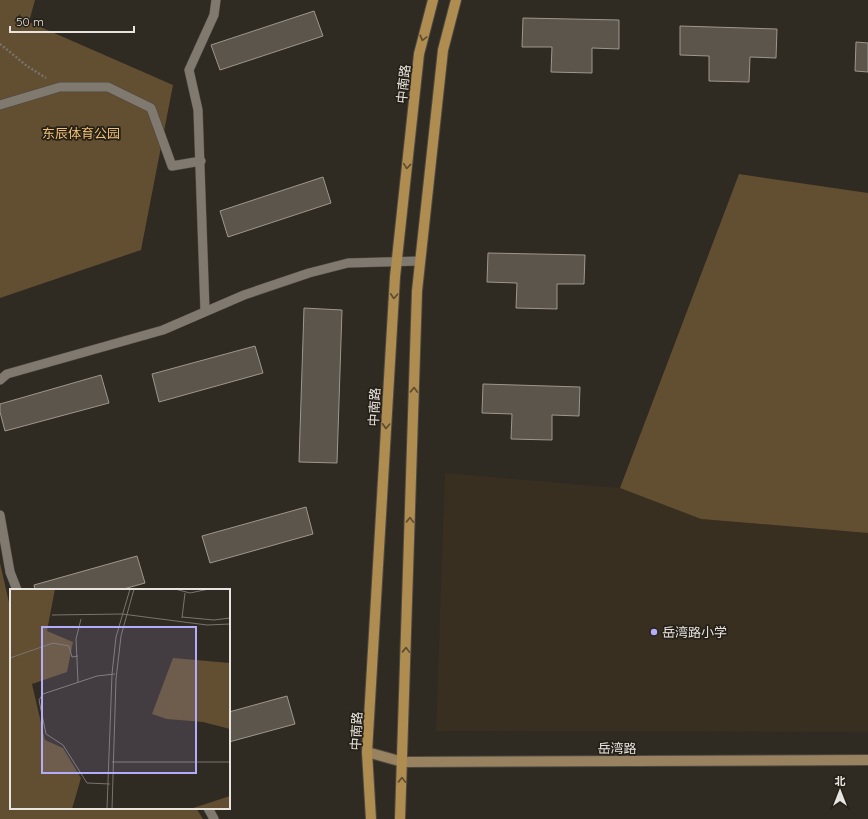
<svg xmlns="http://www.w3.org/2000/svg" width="868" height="819" viewBox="0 0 868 819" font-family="Quicksand,'Noto Sans SC',sans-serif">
<rect width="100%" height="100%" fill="#2f2a22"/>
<polygon fill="#382f21" points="445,473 620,488 701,519 868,533 868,732 436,731"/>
<g fill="#624e30">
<polygon points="0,0 35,0 29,22 173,85 141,250 0,298"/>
<polygon points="739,174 868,193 868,533 701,519 620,488"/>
<polygon points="0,563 11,611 11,808 196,808 203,819 0,819"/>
</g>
<g fill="#5b554b" stroke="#9e978d">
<polygon points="314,11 323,36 220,70 211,45"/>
<polygon points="523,18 619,20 619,49 592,48 592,73 551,72 552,47 522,47"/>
<polygon points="680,26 777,29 776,58 750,57 749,82 709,81 709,56 680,55"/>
<polygon points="856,42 868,43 868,72 855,71"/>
<polygon points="323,177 331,203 228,237 220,211"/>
<polygon points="488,253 585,255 584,284 557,284 557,309 516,308 517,283 487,282"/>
<polygon points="304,308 342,310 337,463 299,462"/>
<polygon points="255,346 263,373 159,402 152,374"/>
<polygon points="101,375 109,403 5,431 0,412 0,404"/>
<polygon points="483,384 580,387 579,416 552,415 552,440 511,439 512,414 482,413"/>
<polygon points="306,507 313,534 210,563 202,536"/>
<polygon points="137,556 145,583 120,590 35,590 34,585"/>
<polygon points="287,696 295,724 229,742 229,712"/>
</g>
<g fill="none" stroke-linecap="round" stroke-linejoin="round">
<g stroke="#4d4942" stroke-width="10">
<g id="lane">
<polyline points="0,105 60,87 108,87 151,108 172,166 201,161"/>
<polyline points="205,311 198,110 189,70 214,15 216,0"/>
<polyline points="0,380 7,374 163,330 244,295 309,273 348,263 420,261"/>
<polyline points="0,515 10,572 17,590"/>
<polyline points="208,808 214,819"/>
</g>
</g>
<g stroke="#4d4942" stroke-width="12">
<polyline id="secondary" points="367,752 403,762 868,760"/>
</g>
<g stroke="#4d4942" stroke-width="12">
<g id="primary">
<polyline points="371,819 367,752 395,277 419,54 433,0"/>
<polyline points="400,819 417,291 443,50 456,0"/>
</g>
</g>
<polyline stroke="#77736c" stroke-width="2.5" stroke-dasharray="2 2" stroke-linecap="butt" points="0,44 27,66 46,78"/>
<use href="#lane" stroke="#807970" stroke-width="9"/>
<use href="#secondary" stroke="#988260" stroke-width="10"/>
<use href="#primary" stroke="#af8c50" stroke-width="10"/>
</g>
<defs><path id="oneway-chevron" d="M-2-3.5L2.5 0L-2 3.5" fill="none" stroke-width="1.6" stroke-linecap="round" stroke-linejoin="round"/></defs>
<g stroke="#5c4b2e">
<use href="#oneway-chevron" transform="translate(423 38) rotate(105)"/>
<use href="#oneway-chevron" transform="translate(407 166) rotate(96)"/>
<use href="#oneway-chevron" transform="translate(394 296) rotate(93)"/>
<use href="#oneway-chevron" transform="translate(414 390) rotate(-88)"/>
<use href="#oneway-chevron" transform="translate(386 426) rotate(93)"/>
<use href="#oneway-chevron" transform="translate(410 520) rotate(-88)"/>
<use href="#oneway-chevron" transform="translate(406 650) rotate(-88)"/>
<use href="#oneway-chevron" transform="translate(402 780) rotate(-88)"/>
</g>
<circle fill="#b3adf9" stroke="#252018" stroke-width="1.5" cx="654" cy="632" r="4"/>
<g text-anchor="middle" stroke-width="3.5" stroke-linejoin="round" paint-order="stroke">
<g font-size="13" fill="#e8e4df" stroke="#252018">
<text transform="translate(403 84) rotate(-84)" y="5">中南路</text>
<text transform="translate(374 407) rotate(-87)" y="5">中南路</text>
<text transform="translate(356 731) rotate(-87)" y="5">中南路</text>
<text x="617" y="753">岳湾路</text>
</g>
<g font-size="13" fill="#f1bf71" stroke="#252018">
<text x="81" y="138">东辰体育公园</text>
</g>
<g font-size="13" fill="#e8e4df" stroke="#252018" text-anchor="start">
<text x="662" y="637">岳湾路小学</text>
</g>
</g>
<g transform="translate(10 589)">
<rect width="220" height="220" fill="#2f2a22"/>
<path d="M0,0H45L37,42L63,53L57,83L22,95L35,151L53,159L71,189L62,220H0ZM163,69L220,74V140L193,133L157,130L142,125ZM220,207V220H180Z" fill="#624e30"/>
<path fill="none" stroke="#79746e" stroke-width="1" d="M165,0L180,4L199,0M42,26L112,25L197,36L220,35M172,28L204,31L220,29M172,29L175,4M0,69L43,54L59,57L62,68L68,67M68,93L66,50L71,30M102,173H220M100,195L77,194L53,156L36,145L29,111L33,105L87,87L105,85M97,220L102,85L106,48L120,0M102,220L106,90L111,47L124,0"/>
<path fill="#b3adf9" fill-opacity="0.15" stroke="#b3adf9" stroke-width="2" d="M32,38H186V184H32Z"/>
<rect width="220" height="220" fill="none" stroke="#e8e4df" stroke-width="2"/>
</g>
<g transform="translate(840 791)" stroke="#252018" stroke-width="3" paint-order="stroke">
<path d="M0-3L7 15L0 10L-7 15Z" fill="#e8e4df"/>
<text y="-6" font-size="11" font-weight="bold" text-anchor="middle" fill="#e8e4df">北</text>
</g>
<path d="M10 26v6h124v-6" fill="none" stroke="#e8e4df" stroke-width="2"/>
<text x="16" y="26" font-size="12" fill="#e8e4df" stroke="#252018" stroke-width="3" paint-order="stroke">50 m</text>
</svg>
